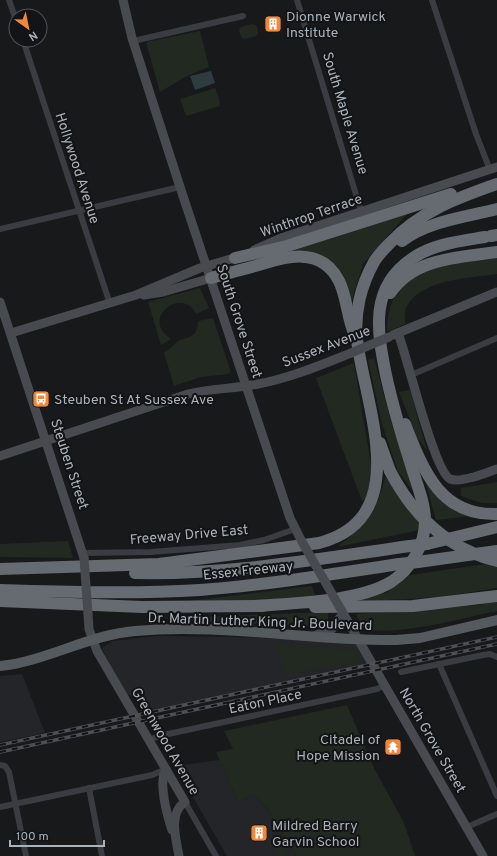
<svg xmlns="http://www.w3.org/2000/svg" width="497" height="856" viewBox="0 0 497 856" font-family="Overpass,sans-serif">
<rect width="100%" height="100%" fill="#18191b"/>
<g fill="#242528">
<polygon points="158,636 358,639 371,664 154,711 128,694 129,705 102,648 113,641"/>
<polygon points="22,674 45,733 0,742 0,676"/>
<polygon points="220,760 238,802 253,795 265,805 296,856 227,856 175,766"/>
</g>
<g fill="#212920">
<polygon points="253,24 257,26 258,33 256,36 244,39 241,37 239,30 241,27"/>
<polygon points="200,31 209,67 185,77 160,92 146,42"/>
<polygon points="215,88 219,98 220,106 186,116 180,99"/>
<polygon points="409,212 363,264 351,303 312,254 291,250"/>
<path d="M497,257V274C470,278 422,279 407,306C404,310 405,319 405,324L387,332C387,265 446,264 497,257Z"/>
<path d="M200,288L209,308L196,314C183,286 139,318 171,339L161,345L148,302Z"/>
<path d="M213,318L231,372L228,374L201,377L174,386L164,353C169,350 173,346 177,342C184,336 198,341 198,321Z"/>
<polygon points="374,358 391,421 415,494 398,471 382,424 368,360"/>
<polygon points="354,363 372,471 368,497 362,501 316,378"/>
<polygon points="410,390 427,451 417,437 399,392"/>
<path d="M386,475L420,523V530L337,547C369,523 375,513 386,475Z"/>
<polygon points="424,477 471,516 436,520"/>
<polygon points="497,482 497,503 482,503 461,496 461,488"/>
<polygon points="68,541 73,558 0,557 0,544"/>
<polygon points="486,564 497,567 497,588 439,597 355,602 388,592 410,575"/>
<polygon points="312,586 315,595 293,600 189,601"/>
<path d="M497,601V611C454,620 409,634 364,630L356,614L480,605Z"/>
<polygon points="328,612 328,623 315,626 190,621 195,617"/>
<polygon points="276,644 355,650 361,662 285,675"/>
<polygon points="347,705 373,766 404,823 415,856 296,856 265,805 253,795 238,802 216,752 233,749 224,731"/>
<polygon points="283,845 289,856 276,856 273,851"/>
</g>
<polygon fill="#2e3b3f" points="211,71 215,83 195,90 190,76"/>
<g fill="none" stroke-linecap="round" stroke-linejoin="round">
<g stroke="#393c40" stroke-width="6">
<polyline points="9,0 16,20"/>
<polyline points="297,0 361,211"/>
<polyline points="432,0 476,134 490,170"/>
<polyline points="23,40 110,304"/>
<polyline points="133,41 243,16"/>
<polyline points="0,229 180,187"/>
<polyline points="411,375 497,338"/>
<polyline points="84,553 151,552 240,545 264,540 295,529"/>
<polyline points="439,664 497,796"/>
<polyline points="401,672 483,655 490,654 497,657"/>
<polyline points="149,740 159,736 377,689 385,685"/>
<polyline points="0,765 5,766 9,772 26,856"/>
<polyline points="89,788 102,856"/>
<polyline points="185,802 216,856"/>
<polyline points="0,807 152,775 166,769"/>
<polyline points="467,827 497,814"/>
</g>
<g stroke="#474b50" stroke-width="9">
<polyline points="123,0 132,38 180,187 290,518 301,540"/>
<polyline points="254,250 281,238 497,167"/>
<polyline points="144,295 163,292 211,278"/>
<polyline points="0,302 84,558"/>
<polyline points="11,333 136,295 200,268 241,256"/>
<path d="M398,333C407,356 434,471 450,479C460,483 487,473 497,469"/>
<polyline points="393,335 497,292"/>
<path d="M0,456L188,394C211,388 235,389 258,384C290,378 321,365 351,353"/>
<polyline points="343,613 483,856"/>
<path d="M88,614L89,629L97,651L185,802C168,813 176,839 179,856"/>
<polyline points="314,636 332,629 343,613"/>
<path d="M166,769C158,782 167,815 172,830"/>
</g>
<path stroke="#555a5f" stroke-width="10" d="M0,666C47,661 88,635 135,631C222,623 309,641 396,640L420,638L497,620"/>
<g stroke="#656b71" stroke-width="12">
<polyline points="491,236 497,235"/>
<path d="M402,241C428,221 466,217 497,209"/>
<polyline points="235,258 287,246 451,194"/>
<path d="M211,278C225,274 240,270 255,266C284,257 321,245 339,281C347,297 347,317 354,333"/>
<path d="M390,293C415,257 458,258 497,252"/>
<path d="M405,424C423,469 439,516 497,514"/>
<polyline points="380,443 390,471"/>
<polyline points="427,544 497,527"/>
<polyline points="418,562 497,551"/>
<path d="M0,569L159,564L319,543C415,518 365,406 357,340C354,313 361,285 374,262C378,255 384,249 390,243C419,212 457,198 497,184"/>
<path d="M135,573C228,575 318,559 410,546"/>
<path d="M0,590C67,592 134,594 200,590C267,585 333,574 399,564"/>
<polyline points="0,601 142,607 263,606"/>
<path d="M255,606C293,603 358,602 391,582C411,569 425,545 425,521C425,503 417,485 412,468C402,437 393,407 386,375C377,331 369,287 413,258C433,244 461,241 485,237"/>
<polyline points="315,607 413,606 497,596"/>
</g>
<g stroke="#4c5055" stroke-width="3.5">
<g id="rail">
<polyline points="0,745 497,637"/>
<polyline points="0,752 497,644"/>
</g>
</g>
<use href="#rail" stroke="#131416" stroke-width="2" stroke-dasharray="6" stroke-linecap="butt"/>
<g stroke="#474b50" stroke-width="9">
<polyline points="351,353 389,337"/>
<polyline points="301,540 343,613"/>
<polyline points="84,558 88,614"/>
</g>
<g stroke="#656b71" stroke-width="12">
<path d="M390,471C413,515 447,549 497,561"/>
<polyline points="410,546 427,544"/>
<polyline points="399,564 418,562"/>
</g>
</g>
<defs>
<g id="building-square" transform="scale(0.9)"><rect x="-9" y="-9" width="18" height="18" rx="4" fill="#f1873a" stroke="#131416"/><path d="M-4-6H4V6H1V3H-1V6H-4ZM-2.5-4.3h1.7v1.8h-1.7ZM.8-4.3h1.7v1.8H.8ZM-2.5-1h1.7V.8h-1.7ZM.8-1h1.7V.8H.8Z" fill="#fff"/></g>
<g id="bus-square" transform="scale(0.9)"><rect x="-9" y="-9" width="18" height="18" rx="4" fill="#f1873a" stroke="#131416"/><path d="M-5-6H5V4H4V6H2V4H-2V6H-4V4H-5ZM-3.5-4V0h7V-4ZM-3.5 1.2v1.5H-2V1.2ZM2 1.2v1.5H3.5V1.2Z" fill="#fff"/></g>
<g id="temple-square" transform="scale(0.9)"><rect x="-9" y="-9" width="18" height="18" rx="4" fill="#f1873a" stroke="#131416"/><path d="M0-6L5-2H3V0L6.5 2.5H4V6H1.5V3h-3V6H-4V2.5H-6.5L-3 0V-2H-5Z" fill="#fff"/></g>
</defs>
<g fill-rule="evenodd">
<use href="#building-square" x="273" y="24"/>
<use href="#bus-square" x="41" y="399"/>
<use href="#temple-square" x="393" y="747"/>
<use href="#building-square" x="259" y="833"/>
</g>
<g text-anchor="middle" stroke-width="4" stroke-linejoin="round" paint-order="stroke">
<g font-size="14" fill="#abb3ba" stroke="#131416" text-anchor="start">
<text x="286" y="21">Dionne Warwick<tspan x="286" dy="16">Institute</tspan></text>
<text x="54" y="404">Steuben St At Sussex Ave</text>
<text x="380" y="744" text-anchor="end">Citadel of<tspan x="380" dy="16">Hope Mission</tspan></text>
<text x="272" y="830">Mildred Barry<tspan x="272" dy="16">Garvin School</tspan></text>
</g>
<g font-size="14" fill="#abb3ba" stroke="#131416">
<text transform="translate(346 113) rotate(73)" y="5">South Maple Avenue</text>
<text transform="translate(78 168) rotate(72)" y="5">Hollywood Avenue</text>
<text transform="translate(311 215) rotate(-19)" y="5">Winthrop Terrace</text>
<text transform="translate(240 321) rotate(72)" y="5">South Grove Street</text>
<text transform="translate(326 346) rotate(-21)" y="5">Sussex Avenue</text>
<text transform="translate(70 464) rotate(72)" y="5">Steuben Street</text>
<text transform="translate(189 534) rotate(-5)" y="5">Freeway Drive East</text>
<text transform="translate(248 570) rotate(-6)" y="5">Essex Freeway</text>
<text transform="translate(260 621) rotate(2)" y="5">Dr. Martin Luther King Jr. Boulevard</text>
<text transform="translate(265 701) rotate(-12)" y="5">Eaton Place</text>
<text transform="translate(433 740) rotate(60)" y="5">North Grove Street</text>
<text transform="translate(166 741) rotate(60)" y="5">Greenwood Avenue</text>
</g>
</g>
<g transform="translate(28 28) rotate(147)"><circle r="19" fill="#131416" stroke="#505458"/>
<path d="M0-3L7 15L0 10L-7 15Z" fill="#f1873a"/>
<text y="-6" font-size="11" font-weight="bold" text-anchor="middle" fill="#abb3ba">N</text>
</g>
<path d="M10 840v6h94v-6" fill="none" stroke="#abb3ba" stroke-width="2"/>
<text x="16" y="840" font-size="12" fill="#abb3ba" stroke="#131416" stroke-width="3" paint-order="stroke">100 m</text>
</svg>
